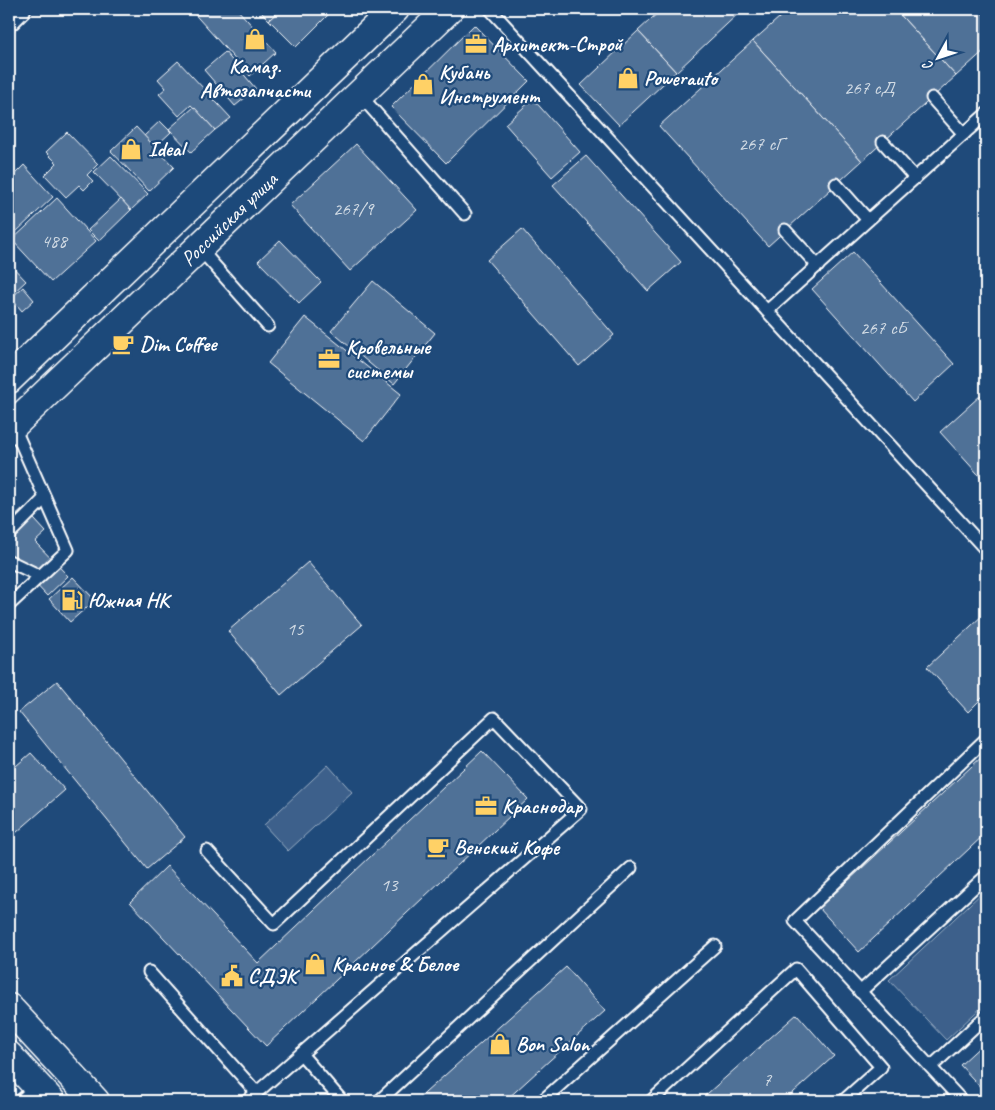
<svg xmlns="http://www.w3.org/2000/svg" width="995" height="1110" viewBox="0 0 995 1110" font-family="Caveat,sans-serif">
<rect width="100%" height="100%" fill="#1f4a7a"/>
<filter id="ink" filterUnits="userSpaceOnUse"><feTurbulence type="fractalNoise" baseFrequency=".02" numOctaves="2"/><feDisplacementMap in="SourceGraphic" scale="10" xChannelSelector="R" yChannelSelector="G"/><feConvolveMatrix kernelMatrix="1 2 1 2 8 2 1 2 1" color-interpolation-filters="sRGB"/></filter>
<g filter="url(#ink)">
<g fill="#3c618b" stroke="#9eb0c5">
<polygon points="328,765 352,792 288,851 264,825"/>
<polygon points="986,889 986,1003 946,1040 889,980"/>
</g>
<g fill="#507197" stroke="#fff">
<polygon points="190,9 237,9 276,52 250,76"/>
<polygon points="258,9 281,9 269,20"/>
<polygon points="281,9 334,9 296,47 269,20"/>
<polygon points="662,9 743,9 676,72 638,31"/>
<polygon points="789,9 895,9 956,76 862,161 753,41"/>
<polygon points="895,9 978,9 986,17 986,49 956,76"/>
<polygon points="474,25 529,81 446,163 391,107"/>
<polygon points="638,31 676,72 619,125 581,85"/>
<polygon points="753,41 862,161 768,246 659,126"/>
<polygon points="225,52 256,89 235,106 204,70"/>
<polygon points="178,61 231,118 215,130 191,105 179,116 159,94 166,88 158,79"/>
<polygon points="533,99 580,152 552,177 505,124"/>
<polygon points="194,107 215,130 191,152 169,129"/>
<polygon points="160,121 171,132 155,147 144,136"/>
<polygon points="136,127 174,167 149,191 111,151"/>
<polygon points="67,132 98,164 87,175 93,181 84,190 79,185 66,197 45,175 57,163 46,152"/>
<polygon points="356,144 417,210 350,271 290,205"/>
<polygon points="111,156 148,194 131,210 94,172"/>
<polygon points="586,156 681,262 648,291 553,185"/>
<polygon points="24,165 53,197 15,233 9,227 9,180"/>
<polygon points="57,198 96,241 51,282 12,240"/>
<polygon points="121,199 131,210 99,241 88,230"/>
<polygon points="522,229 614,335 579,366 487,260"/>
<polygon points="280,240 321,282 299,303 258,261"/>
<polygon points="853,252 954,364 913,402 812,289"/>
<polygon points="9,263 26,281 12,294 9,290"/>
<polygon points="373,281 435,333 394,384 331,331"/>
<polygon points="23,287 34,300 22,311 11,298"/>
<polygon points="305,317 401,394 364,441 268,363"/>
<polygon points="124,337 130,345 122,352 115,344"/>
<polygon points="981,395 986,401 986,483 940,432"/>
<polygon points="24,508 46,532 35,542 68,576 47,596 15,562 9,568 9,522"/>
<polygon points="308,562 362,625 281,695 228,631"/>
<polygon points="73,577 95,600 70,622 49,599"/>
<polygon points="986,612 986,694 968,712 927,667"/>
<polygon points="57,681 185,837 147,869 19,712"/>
<polygon points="482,751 528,799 266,1046 130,902 167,866 258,963"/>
<polygon points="31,753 65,790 9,839 9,772"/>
<polygon points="986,753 986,833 859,952 819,908"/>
<polygon points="566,967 605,1011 550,1060 505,1101 416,1101"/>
<polygon points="797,1014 834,1056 784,1101 699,1101"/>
<polygon points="986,1041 986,1093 960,1065"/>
</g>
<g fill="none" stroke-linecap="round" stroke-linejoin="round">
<g stroke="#fff" stroke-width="15">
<g id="service">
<polyline points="490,9 986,550"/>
<polyline points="360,95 465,214"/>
<polyline points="932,98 964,134"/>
<polyline points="883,142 915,178"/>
<polyline points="836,184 868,220"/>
<polyline points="785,230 818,266"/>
<polyline points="199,248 268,326"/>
<polyline points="767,311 986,114"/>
<polyline points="9,534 45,498"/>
<polyline points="9,561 40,576"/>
<polyline points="9,605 68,550 13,425"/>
<polyline points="207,851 274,924 494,718 581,809 247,1101"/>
<polyline points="149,972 257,1093"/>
<polyline points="860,992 986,876"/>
<polyline points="301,1054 342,1101"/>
<polyline points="931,1067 986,1016"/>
<polyline points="20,1101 37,1086"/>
<polyline points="379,1101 631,868"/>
<polyline points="542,1101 715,946"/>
<polyline points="651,1101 796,969 881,1067 843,1101"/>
<polyline points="962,1101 795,921 986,739"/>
</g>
</g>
<g stroke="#fff" stroke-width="26">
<polyline id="minor" points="9,19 19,9"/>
</g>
<g stroke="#fff" stroke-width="31">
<g id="secondary">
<polyline points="9,379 395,9"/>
<polyline points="9,429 449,9"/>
<polyline points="9,1008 95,1101"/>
<polyline points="9,1056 51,1101"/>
</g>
</g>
<use href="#service" stroke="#1f4a7a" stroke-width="11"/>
<use href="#minor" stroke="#1f4a7a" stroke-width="22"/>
<use href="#secondary" stroke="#1f4a7a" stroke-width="28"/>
</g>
</g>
<defs>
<g id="shop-bare" transform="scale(1.725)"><path d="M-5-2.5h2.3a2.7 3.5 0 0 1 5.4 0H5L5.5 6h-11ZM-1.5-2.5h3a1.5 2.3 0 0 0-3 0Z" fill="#ffd166" stroke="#1f4a7a" stroke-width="2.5" paint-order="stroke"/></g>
<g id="office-bare" transform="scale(1.725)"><path d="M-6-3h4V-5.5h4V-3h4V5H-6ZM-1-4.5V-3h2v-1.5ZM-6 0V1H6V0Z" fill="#ffd166" stroke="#1f4a7a" stroke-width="2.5" paint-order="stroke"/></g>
<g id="cafe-bare" transform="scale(1.725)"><path d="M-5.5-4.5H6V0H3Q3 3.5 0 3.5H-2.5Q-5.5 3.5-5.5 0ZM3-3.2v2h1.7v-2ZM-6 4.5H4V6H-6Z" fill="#ffd166" stroke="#1f4a7a" stroke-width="2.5" paint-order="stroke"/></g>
<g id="fuel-bare" transform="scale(1.725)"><path d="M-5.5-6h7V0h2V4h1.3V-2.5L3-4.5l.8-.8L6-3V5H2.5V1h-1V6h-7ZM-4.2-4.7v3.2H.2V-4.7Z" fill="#ffd166" stroke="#1f4a7a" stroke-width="2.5" paint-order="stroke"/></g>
<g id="civic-bare" transform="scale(1.725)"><path d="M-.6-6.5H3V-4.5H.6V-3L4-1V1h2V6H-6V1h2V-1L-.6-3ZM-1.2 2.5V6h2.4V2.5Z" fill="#ffd166" stroke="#1f4a7a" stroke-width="2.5" paint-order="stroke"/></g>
</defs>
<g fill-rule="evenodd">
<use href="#shop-bare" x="255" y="39"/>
<use href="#office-bare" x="476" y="44"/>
<use href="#shop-bare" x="628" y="78"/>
<use href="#shop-bare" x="423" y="84"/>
<use href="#shop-bare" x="131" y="149"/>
<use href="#cafe-bare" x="123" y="344"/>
<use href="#office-bare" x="329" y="359"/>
<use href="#fuel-bare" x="72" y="600"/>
<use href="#office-bare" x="486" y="806"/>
<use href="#cafe-bare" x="438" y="847"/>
<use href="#shop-bare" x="315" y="964"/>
<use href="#civic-bare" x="232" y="976"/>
<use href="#shop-bare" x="500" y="1044"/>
</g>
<g text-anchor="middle" stroke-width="4.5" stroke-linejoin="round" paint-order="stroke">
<g font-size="19" fill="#d3dce5">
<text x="869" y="94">267 сД</text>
<text x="761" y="150">267 сГ</text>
<text x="353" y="215">267/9</text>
<text x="54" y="247">488</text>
<text x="883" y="334">267 сБ</text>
<text x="295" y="635">15</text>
<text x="389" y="891">13</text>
<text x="767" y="1086">7</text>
</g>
<g font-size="21" font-weight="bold" fill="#fff" stroke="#1f4a7a" text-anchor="start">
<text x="492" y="51">Архитект-Строй</text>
<text x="255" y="73" text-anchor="middle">Камаз.<tspan x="255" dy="24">Автозапчасти</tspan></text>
<text x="439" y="79">Кубань<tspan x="439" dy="24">Инструмент</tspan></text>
<text x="644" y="85">Powerauto</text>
<text x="148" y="156">Ideal</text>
<text x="140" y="351">Dim Coffee</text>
<text x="346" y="354">Кровельные<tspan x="346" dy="24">системы</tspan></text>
<text x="88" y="607">Южная НК</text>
<text x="502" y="813">Краснодар</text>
<text x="454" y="854">Венский Кофе</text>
<text x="332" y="971">Красное &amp; Белое</text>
<text x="248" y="983">СДЭК</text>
<text x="516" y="1051">Bon Salon</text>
</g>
<g font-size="21" fill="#fff" stroke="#1f4a7a">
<text transform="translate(229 219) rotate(-44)" y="7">Российская улица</text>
</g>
</g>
<rect width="995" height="1110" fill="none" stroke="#1f4a7a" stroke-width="30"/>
<rect x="15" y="15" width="965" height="1080" fill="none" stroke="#fff" stroke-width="2" filter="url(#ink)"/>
<g transform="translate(938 58) rotate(230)" stroke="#1f4a7a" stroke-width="4" paint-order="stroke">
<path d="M0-4L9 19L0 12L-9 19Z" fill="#ffffff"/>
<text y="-8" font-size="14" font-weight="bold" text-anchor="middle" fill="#ffffff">С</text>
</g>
</svg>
